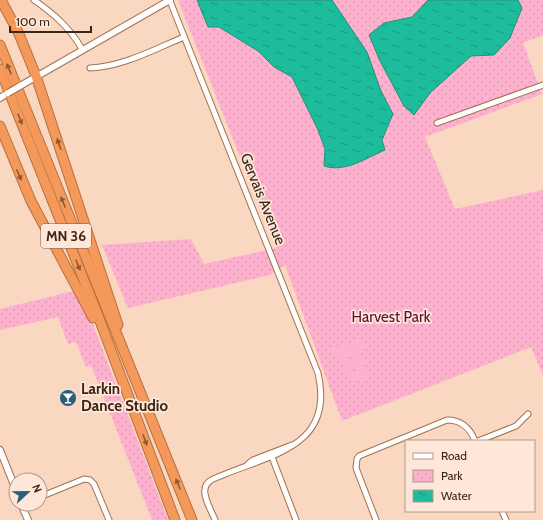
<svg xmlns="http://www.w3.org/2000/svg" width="543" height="520" viewBox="0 0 543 520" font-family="Cabin,sans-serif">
<defs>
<pattern id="park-dots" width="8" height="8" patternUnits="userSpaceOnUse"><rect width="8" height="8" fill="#feb1cf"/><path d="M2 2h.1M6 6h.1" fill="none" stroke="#db98b1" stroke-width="1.8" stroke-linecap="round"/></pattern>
<pattern id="water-ripples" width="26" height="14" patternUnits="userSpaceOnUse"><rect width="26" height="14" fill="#1dbc9c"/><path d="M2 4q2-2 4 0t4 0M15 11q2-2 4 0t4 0" fill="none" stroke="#1b997e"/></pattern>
</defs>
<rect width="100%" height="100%" fill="#fad7c0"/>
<g fill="url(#park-dots)">
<polygon points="178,0 543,0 543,35 523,43 542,94 425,137 455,209 543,190 543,375 531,347 342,421 285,265 270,275 128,308 102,245 191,239 204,264 276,248"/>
<polygon points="73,291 91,319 168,520 152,520 91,365 86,367 76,342 68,344 58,317 0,330 0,309"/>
</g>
<g fill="#feb1cf">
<polygon points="543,234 543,284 539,236"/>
<polygon points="360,338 365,351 337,362 332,349"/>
<polygon points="361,356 364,364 346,371 343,363"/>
<polygon points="365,367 369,376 351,383 347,374"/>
</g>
<g fill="url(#water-ripples)" stroke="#268f74">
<path d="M197,0H332L367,52L381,91L393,114L382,140L385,150C366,158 345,173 324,166L325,149L318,130L292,77L274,67L258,51L219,27H208Z"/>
<polygon points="428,0 518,0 522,8 510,38 494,55 471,56 430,93 414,115 404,106 380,61 369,35 384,23 412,17"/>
</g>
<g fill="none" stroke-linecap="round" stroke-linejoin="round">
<g stroke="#a4704d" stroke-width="7">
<g id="minor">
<path d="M34,0C54,14 70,28 82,49"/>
<path d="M170,1L318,373C335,446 273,454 223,475C216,478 206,480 205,489C203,497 212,512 215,520"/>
<path d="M90,68C122,67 155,49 184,37"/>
<polyline points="437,123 543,85"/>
<polyline points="478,441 516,426 528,414"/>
<polyline points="272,457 296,520"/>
<polyline points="248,464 253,460 292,445"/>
<polyline points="40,497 84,479 90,480 94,484 109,520"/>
<polyline points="502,511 506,520"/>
<path d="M376,520L356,468L357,459L359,456L447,420C462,420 470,428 475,441"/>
</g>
</g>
<g stroke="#a4704d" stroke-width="8">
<g id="tertiary">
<polyline points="20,86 170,0"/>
<polyline points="0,98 8,93"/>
<polyline points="0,450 16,490"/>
<polyline points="21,504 28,520"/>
</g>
</g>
<g stroke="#b37042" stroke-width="11">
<g id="motorway">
<polyline points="1,0 19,34 36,76 118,325"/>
<polyline points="0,45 192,520"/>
<polyline points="0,69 97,313 175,520"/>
<polyline points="0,126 31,201 93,318"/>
</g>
</g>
<use href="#minor" stroke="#fff" stroke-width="5"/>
<use href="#tertiary" stroke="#fff" stroke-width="6"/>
<use href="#motorway" stroke="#f4995a" stroke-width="9"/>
<g stroke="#a4704d" stroke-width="8" stroke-linecap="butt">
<polyline id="tertiary-bridge" points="8,93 20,86"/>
</g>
<use href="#tertiary-bridge" stroke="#fff" stroke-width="6"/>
</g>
<defs><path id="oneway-solid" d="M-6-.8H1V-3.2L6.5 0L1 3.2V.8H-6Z"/></defs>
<g fill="#8e5935">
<use href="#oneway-solid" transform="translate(9 69) rotate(-112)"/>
<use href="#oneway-solid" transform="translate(20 119) rotate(68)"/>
<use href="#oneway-solid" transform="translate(59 144) rotate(-109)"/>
<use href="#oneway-solid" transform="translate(19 175) rotate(67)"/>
<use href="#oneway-solid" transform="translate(63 202) rotate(-112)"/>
<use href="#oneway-solid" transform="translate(78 265) rotate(68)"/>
<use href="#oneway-solid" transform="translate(145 440) rotate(70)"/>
<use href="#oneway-solid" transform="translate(178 484) rotate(-112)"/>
</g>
<defs>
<g id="bar-disc" transform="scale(0.9)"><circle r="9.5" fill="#2a5f7b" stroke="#fee7d8"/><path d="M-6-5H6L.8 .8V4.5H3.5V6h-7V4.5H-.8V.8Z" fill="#fff"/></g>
</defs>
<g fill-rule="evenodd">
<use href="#bar-disc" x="68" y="398"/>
</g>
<g text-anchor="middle" stroke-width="3.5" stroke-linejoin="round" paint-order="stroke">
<rect fill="#fee7d8" stroke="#765f50" stroke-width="1" x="41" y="224" width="50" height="24" rx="3"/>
<g font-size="14" font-weight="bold" fill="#3b2516">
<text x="66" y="241">MN 36</text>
</g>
<g font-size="15" fill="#3b2516" stroke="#fee7d8">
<text transform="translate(263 199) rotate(68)" y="5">Gervais Avenue</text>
</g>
<g font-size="15" fill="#5c0e37" stroke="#fee7d8">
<text x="391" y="322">Harvest Park</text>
</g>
<g font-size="15" font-weight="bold" fill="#3b2516" stroke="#fee7d8" text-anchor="start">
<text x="81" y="394">Larkin<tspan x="81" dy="17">Dance Studio</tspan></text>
</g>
</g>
<rect x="405" y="440" width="130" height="72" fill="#fee7d8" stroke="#b0998a"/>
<rect x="413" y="453" width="20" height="6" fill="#ffffff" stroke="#b0998a"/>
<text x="441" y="460" font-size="12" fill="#3b2516">Road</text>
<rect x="413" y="470" width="20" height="12" fill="url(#park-dots)" stroke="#b0998a"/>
<text x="441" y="480" font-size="12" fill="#3b2516">Park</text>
<rect x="413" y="490" width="20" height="12" fill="url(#water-ripples)" stroke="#b0998a"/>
<text x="441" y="500" font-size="12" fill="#3b2516">Water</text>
<g transform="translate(28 492) rotate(68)"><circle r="19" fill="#fee7d8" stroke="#b0998a"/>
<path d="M0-3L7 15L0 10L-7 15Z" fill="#2a5f7b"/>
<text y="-6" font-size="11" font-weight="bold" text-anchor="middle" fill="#3b2516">N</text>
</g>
<path d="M10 26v6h81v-6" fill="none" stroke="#3b2516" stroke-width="2"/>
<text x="16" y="26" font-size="12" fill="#3b2516" stroke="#fee7d8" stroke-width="3" paint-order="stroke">100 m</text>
</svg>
